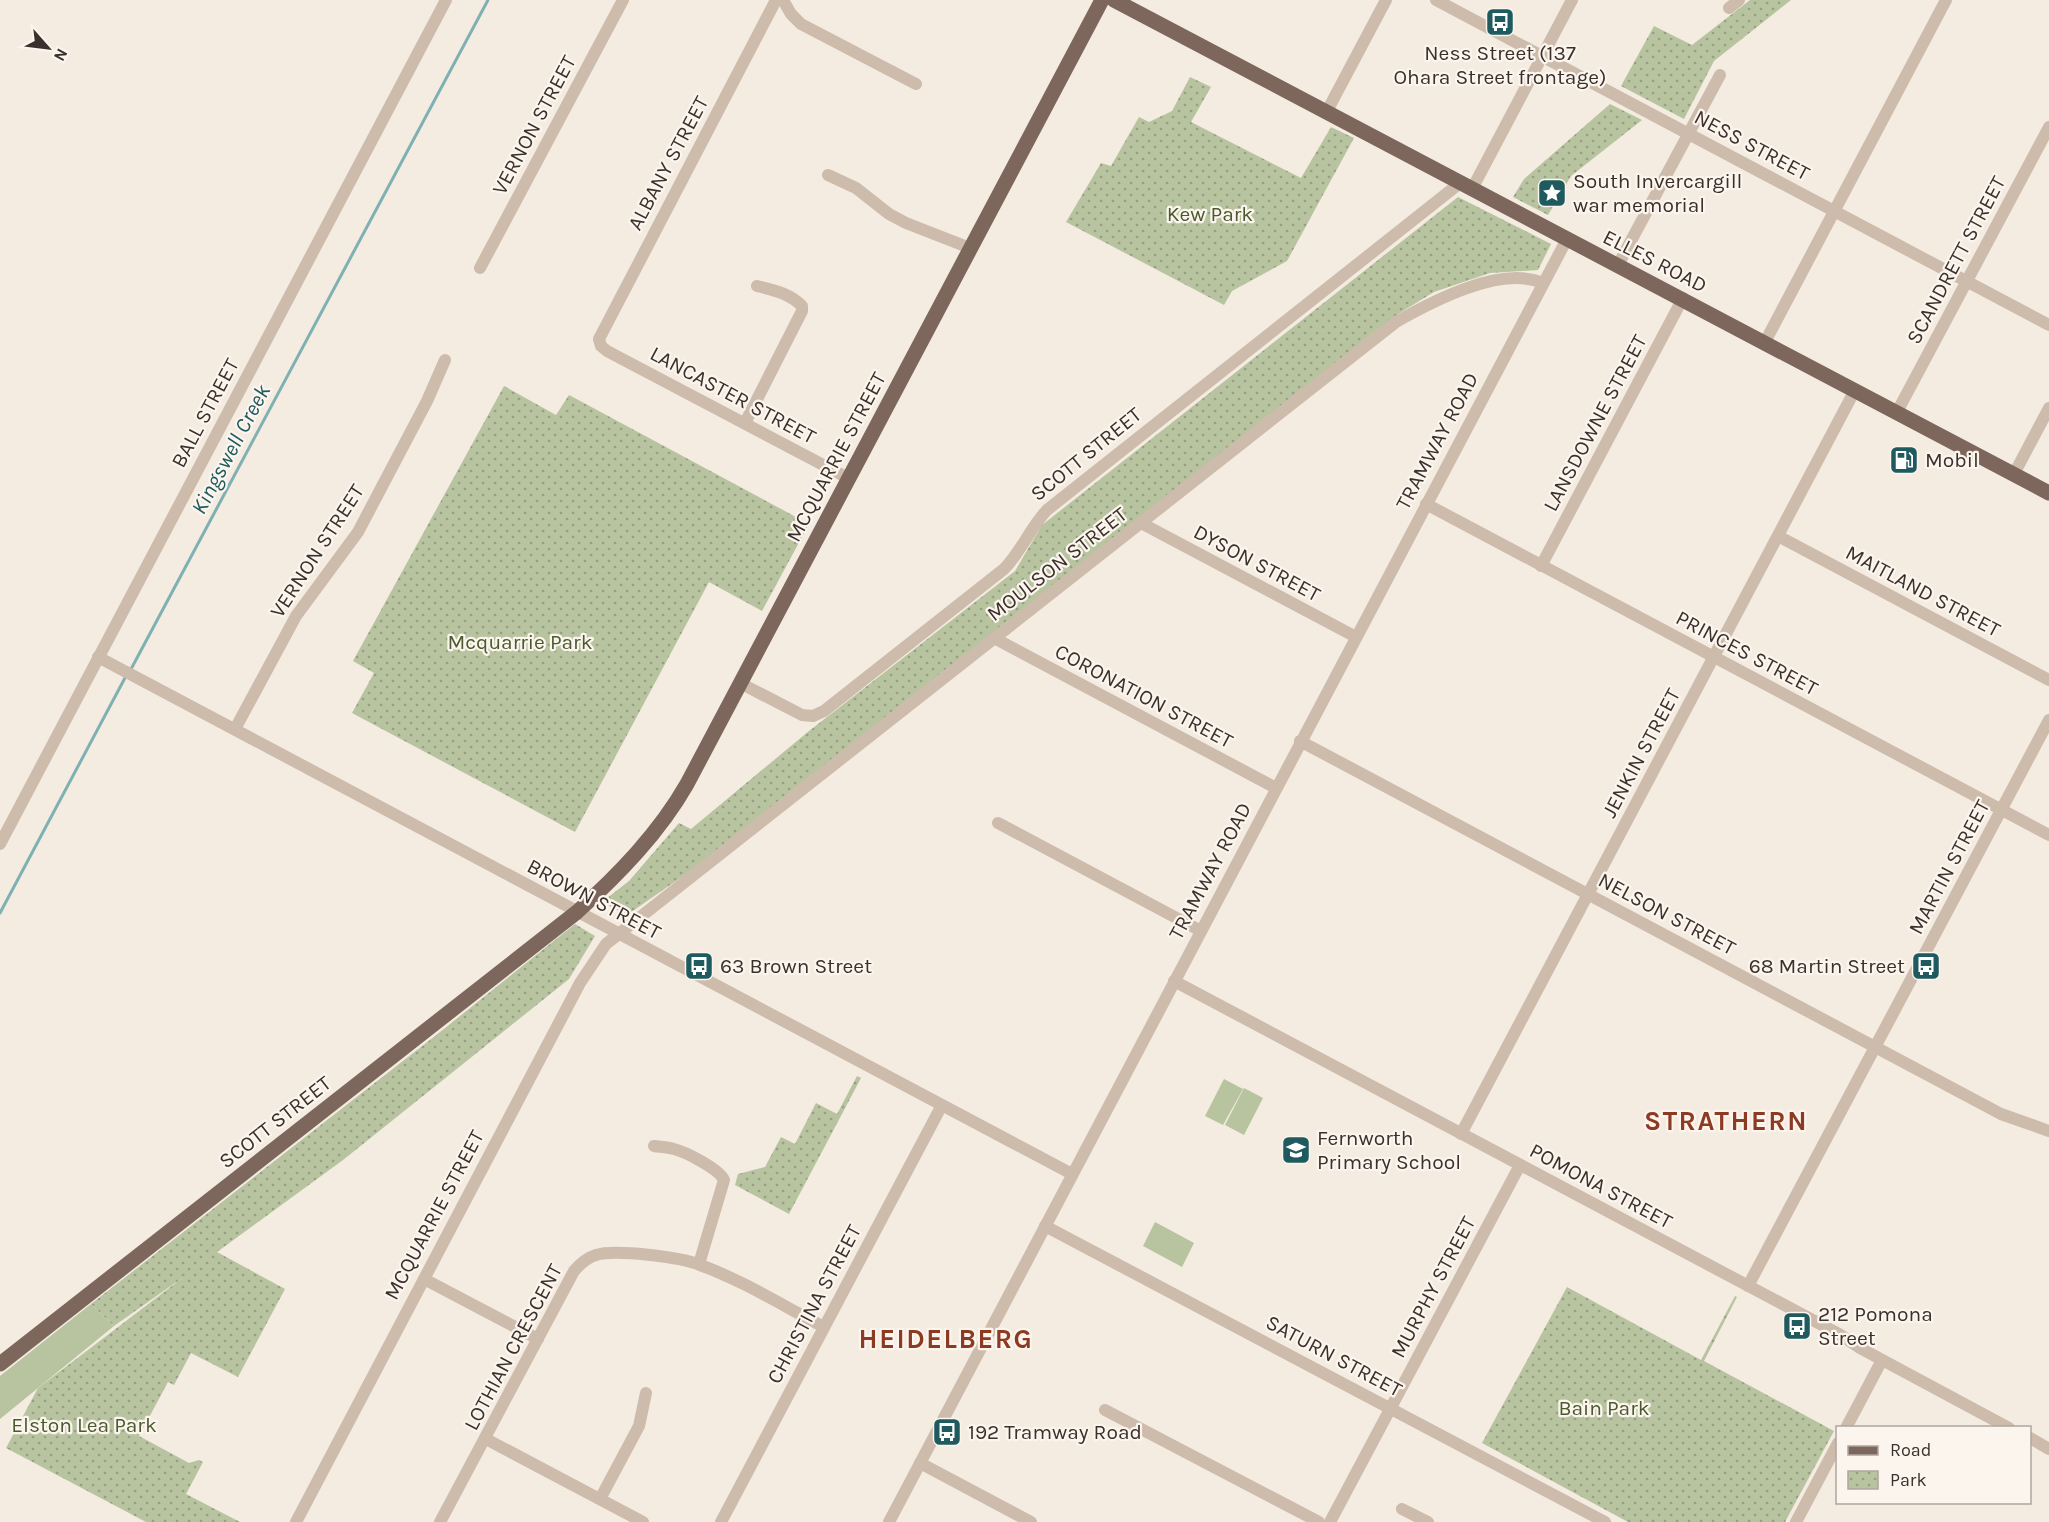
<svg xmlns="http://www.w3.org/2000/svg" width="2049" height="1522" viewBox="0 0 2049 1522" font-family="Karla,sans-serif">
<defs>
<pattern id="park-dots" width="8" height="8" patternUnits="userSpaceOnUse" patternTransform="scale(1.5)"><rect width="8" height="8" fill="#b8c4a0"/><path d="M2 2h.1M6 6h.1" fill="none" stroke="#97a083" stroke-width="1.8" stroke-linecap="round"/></pattern>
</defs>
<rect width="100%" height="100%" fill="#f4ebe1"/>
<g fill="#b8c4a0">
<polygon points="1224,1079 1243,1089 1223,1125 1205,1116"/>
<polygon points="1244,1088 1263,1098 1244,1135 1225,1125"/>
<polygon points="1155,1222 1194,1243 1182,1267 1143,1246"/>
<polygon points="91,1304 114,1326 0,1419 0,1376"/>
</g>
<g fill="url(#park-dots)">
<polygon points="1750,0 1791,0 1714,61 1684,119 1621,86 1654,26 1692,45"/>
<polygon points="1190,77 1211,87 1191,122 1301,178 1331,127 1354,138 1287,261 1232,291 1224,305 1066,222 1101,163 1111,166 1139,117 1149,122 1172,111"/>
<polygon points="1610,104 1642,120 1571,176 1548,215 1513,197 1524,179"/>
<polygon points="1458,197 1551,244 1538,270 1490,273 1434,292 1398,314 686,874 627,915 602,902 629,881 679,823 691,829 809,731 1015,571 1042,525"/>
<polygon points="504,386 556,415 569,395 809,524 762,611 709,582 575,832 352,713 374,673 353,661"/>
<polygon points="575,924 595,936 569,979 343,1160 217,1252 285,1289 238,1377 191,1353 174,1385 168,1382 139,1436 189,1463 199,1460 203,1462 186,1494 240,1522 146,1522 6,1448 38,1388 185,1276 114,1326 91,1304 435,1036"/>
<polygon points="857,1076 861,1078 789,1214 735,1185 738,1174 765,1167 781,1137 795,1144 816,1103 837,1114"/>
<polygon points="1567,1287 1701,1360 1735,1296 1737,1297 1704,1361 1834,1431 1785,1522 1628,1522 1482,1443"/>
</g>
<g fill="none" stroke-linecap="round" stroke-linejoin="round">
<g stroke="#7fb0b2" stroke-width="3">
<polyline points="130,671 488,0"/>
<polyline points="0,913 126,676"/>
</g>
<g stroke="#cdbbac" stroke-width="12">
<polyline points="776,0 599,339 601,346 607,351 848,478"/>
<polyline points="783,0 791,14 801,24 916,84"/>
<polyline points="1436,0 2049,325"/>
<polyline points="1729,8 1739,0"/>
<polyline points="1326,113 1386,0"/>
<polyline points="828,175 856,188 889,214 906,223 970,248"/>
<polyline points="1472,189 1572,0"/>
<polyline points="1618,265 1720,75"/>
<polyline points="480,268 623,0"/>
<polyline points="1765,342 1946,0"/>
<polyline points="1897,412 2049,127"/>
<path d="M745,423L802,311V306C789,293 773,290 757,286"/>
<polyline points="2014,474 2049,408"/>
<polyline points="1426,504 2049,835"/>
<polyline points="1141,523 1356,637"/>
<polyline points="1778,536 2049,680"/>
<polyline points="1541,566 1683,298"/>
<polyline points="994,638 1276,788"/>
<polyline points="98,657 1072,1174"/>
<path d="M740,683L802,715L813,716L824,711L1004,569C1021,552 1030,528 1047,510L1460,183"/>
<polyline points="235,729 296,616 358,532 427,401 445,360"/>
<polyline points="1300,741 2001,1114 2049,1131"/>
<polyline points="998,823 1201,931"/>
<polyline points="0,844 446,0"/>
<polyline points="1174,981 1839,1334 1860,1348 2009,1428"/>
<polyline points="1461,1134 1855,390"/>
<path d="M654,1146C660,1147 667,1147 674,1149C686,1152 719,1169 724,1180L699,1264"/>
<polyline points="1045,1226 1605,1522"/>
<polyline points="424,1279 538,1339"/>
<polyline points="1748,1286 2049,720"/>
<polyline points="1105,1410 1319,1522"/>
<polyline points="1846,1428 1882,1360"/>
<polyline points="2030,1438 2049,1449"/>
<polyline points="486,1439 643,1522"/>
<polyline points="920,1463 1031,1522"/>
<polyline points="600,1499 639,1426 646,1393"/>
<polyline points="1402,1509 1428,1522"/>
<path d="M296,1522L580,983L606,944L1396,322C1433,301 1501,265 1543,283"/>
<path d="M440,1522L574,1271C580,1264 586,1258 596,1255C615,1249 681,1257 700,1265C742,1280 785,1307 824,1327"/>
<polyline points="721,1522 942,1105"/>
<polyline points="889,1522 1567,239"/>
<polyline points="1330,1522 1520,1165"/>
<polyline points="1796,1522 1838,1443"/>
</g>
<g stroke="#7d675c" stroke-width="15">
<polyline points="1114,0 2049,493"/>
<path d="M0,1364L577,912C619,874 659,833 687,784L1102,0"/>
</g>
</g>
<defs>
<g id="bus-square" transform="scale(1.5)"><rect x="-9" y="-9" width="18" height="18" rx="4" fill="#1f5a5e" stroke="#fbf5ee"/><path d="M-5-6H5V4H4V6H2V4H-2V6H-4V4H-5ZM-3.5-4V0h7V-4ZM-3.5 1.2v1.5H-2V1.2ZM2 1.2v1.5H3.5V1.2Z" fill="#fff"/></g>
<g id="sight-square" transform="scale(1.5)"><rect x="-9" y="-9" width="18" height="18" rx="4" fill="#1f5a5e" stroke="#fbf5ee"/><path d="M0-6L1.8-2.2L6-1.7L2.9 1.2L3.7 5.4L0 3.3L-3.7 5.4L-2.9 1.2L-6-1.7L-1.8-2.2Z" fill="#fff"/></g>
<g id="fuel-square" transform="scale(1.5)"><rect x="-9" y="-9" width="18" height="18" rx="4" fill="#1f5a5e" stroke="#fbf5ee"/><path d="M-5.5-6h7V0h2V4h1.3V-2.5L3-4.5l.8-.8L6-3V5H2.5V1h-1V6h-7ZM-4.2-4.7v3.2H.2V-4.7Z" fill="#fff"/></g>
<g id="school-square" transform="scale(1.5)"><rect x="-9" y="-9" width="18" height="18" rx="4" fill="#1f5a5e" stroke="#fbf5ee"/><path d="M0-5L7-2L0 1L-7-2ZM-4 1L0 2.5L4 1V4Q0 6-4 4Z" fill="#fff"/></g>
</defs>
<g fill-rule="evenodd">
<use href="#bus-square" x="1500" y="22"/>
<use href="#sight-square" x="1552" y="193"/>
<use href="#fuel-square" x="1904" y="460"/>
<use href="#bus-square" x="699" y="966"/>
<use href="#bus-square" x="1926" y="966"/>
<use href="#school-square" x="1296" y="1150"/>
<use href="#bus-square" x="1797" y="1326"/>
<use href="#bus-square" x="947" y="1432"/>
</g>
<g text-anchor="middle" stroke-width="4.5" stroke-linejoin="round" paint-order="stroke">
<g font-size="21" fill="#3b302b" stroke="#fbf5ee" text-anchor="start">
<text x="1500" y="60" text-anchor="middle">Ness Street (137<tspan x="1500" dy="24">Ohara Street frontage)</tspan></text>
<text x="1573" y="188">South Invercargill<tspan x="1573" dy="24">war memorial</tspan></text>
<text x="1925" y="467">Mobil</text>
<text x="720" y="973">63 Brown Street</text>
<text x="1905" y="973" text-anchor="end">68 Martin Street</text>
<text x="1317" y="1145">Fernworth<tspan x="1317" dy="24">Primary School</tspan></text>
<text x="1818" y="1321">212 Pomona<tspan x="1818" dy="24">Street</tspan></text>
<text x="968" y="1439">192 Tramway Road</text>
</g>
<g font-size="21" fill="#3b302b" stroke="#fbf5ee">
<text transform="translate(534 125) rotate(-62)" y="7">VERNON STREET</text>
<text transform="translate(1752 145) rotate(28)" y="7">NESS STREET</text>
<text transform="translate(668 163) rotate(-62)" y="7">ALBANY STREET</text>
<text transform="translate(1956 260) rotate(-62)" y="7">SCANDRETT STREET</text>
<text transform="translate(1655 261) rotate(27)" y="7">ELLES ROAD</text>
<text transform="translate(733 395) rotate(28)" y="7">LANCASTER STREET</text>
<text transform="translate(205 413) rotate(-62)" y="7">BALL STREET</text>
<text transform="translate(1595 423) rotate(-62)" y="7">LANSDOWNE STREET</text>
<text transform="translate(1437 441) rotate(-62)" y="7">TRAMWAY ROAD</text>
<text transform="translate(1086 454) rotate(-39)" y="7">SCOTT STREET</text>
<text transform="translate(836 457) rotate(-62)" y="7">MCQUARRIE STREET</text>
<text transform="translate(317 551) rotate(-57)" y="7">VERNON STREET</text>
<text transform="translate(1257 563) rotate(28)" y="7">DYSON STREET</text>
<text transform="translate(1057 564) rotate(-38)" y="7">MOULSON STREET</text>
<text transform="translate(1923 591) rotate(28)" y="7">MAITLAND STREET</text>
<text transform="translate(1747 653) rotate(28)" y="7">PRINCES STREET</text>
<text transform="translate(1144 696) rotate(28)" y="7">CORONATION STREET</text>
<text transform="translate(1641 753) rotate(-62)" y="7">JENKIN STREET</text>
<text transform="translate(1949 867) rotate(-62)" y="7">MARTIN STREET</text>
<text transform="translate(1210 871) rotate(-62)" y="7">TRAMWAY ROAD</text>
<text transform="translate(594 899) rotate(28)" y="7">BROWN STREET</text>
<text transform="translate(1667 914) rotate(28)" y="7">NELSON STREET</text>
<text transform="translate(275 1122) rotate(-38)" y="7">SCOTT STREET</text>
<text transform="translate(1601 1186) rotate(28)" y="7">POMONA STREET</text>
<text transform="translate(434 1215) rotate(-62)" y="7">MCQUARRIE STREET</text>
<text transform="translate(1433 1287) rotate(-62)" y="7">MURPHY STREET</text>
<text transform="translate(814 1304) rotate(-62)" y="7">CHRISTINA STREET</text>
<text transform="translate(513 1347) rotate(-62)" y="7">LOTHIAN CRESCENT</text>
<text transform="translate(1334 1356) rotate(28)" y="7">SATURN STREET</text>
</g>
<g font-size="21" fill="#4a5a2e" stroke="#fbf5ee">
<text x="1210" y="221">Kew Park</text>
<text x="520" y="649">Mcquarrie Park</text>
<text x="1604" y="1415">Bain Park</text>
<text x="84" y="1432">Elston Lea Park</text>
</g>
<g font-size="22" font-style="italic" fill="#1f5a5e" stroke="#fbf5ee">
<text transform="translate(230 449) rotate(-62)" y="8">Kingswell Creek</text>
</g>
<g font-size="27" font-weight="bold" letter-spacing="1.5" fill="#8c3b22" stroke="#fbf5ee">
<text x="1726" y="1130">STRATHERN</text>
<text x="946" y="1348">HEIDELBERG</text>
</g>
</g>
<rect x="1836" y="1426" width="195" height="78" fill="#fbf5ee" stroke="#aea6a0" stroke-width="1.5"/>
<rect x="1848" y="1446" width="30" height="9" fill="#7d675c" stroke="#aea6a0" stroke-width="1.5"/>
<text x="1890" y="1456" font-size="18" fill="#3b302b">Road</text>
<rect x="1848" y="1471" width="30" height="18" fill="url(#park-dots)" stroke="#aea6a0" stroke-width="1.5"/>
<text x="1890" y="1486" font-size="18" fill="#3b302b">Park</text>
<g transform="translate(48 48) rotate(118)" stroke="#fbf5ee" stroke-width="4.5" paint-order="stroke">
<path d="M0-4.5L10 22L0 15L-10 22Z" fill="#3b302b"/>
<text y="-9" font-size="16" font-weight="bold" text-anchor="middle" fill="#3b302b">N</text>
</g>
</svg>
